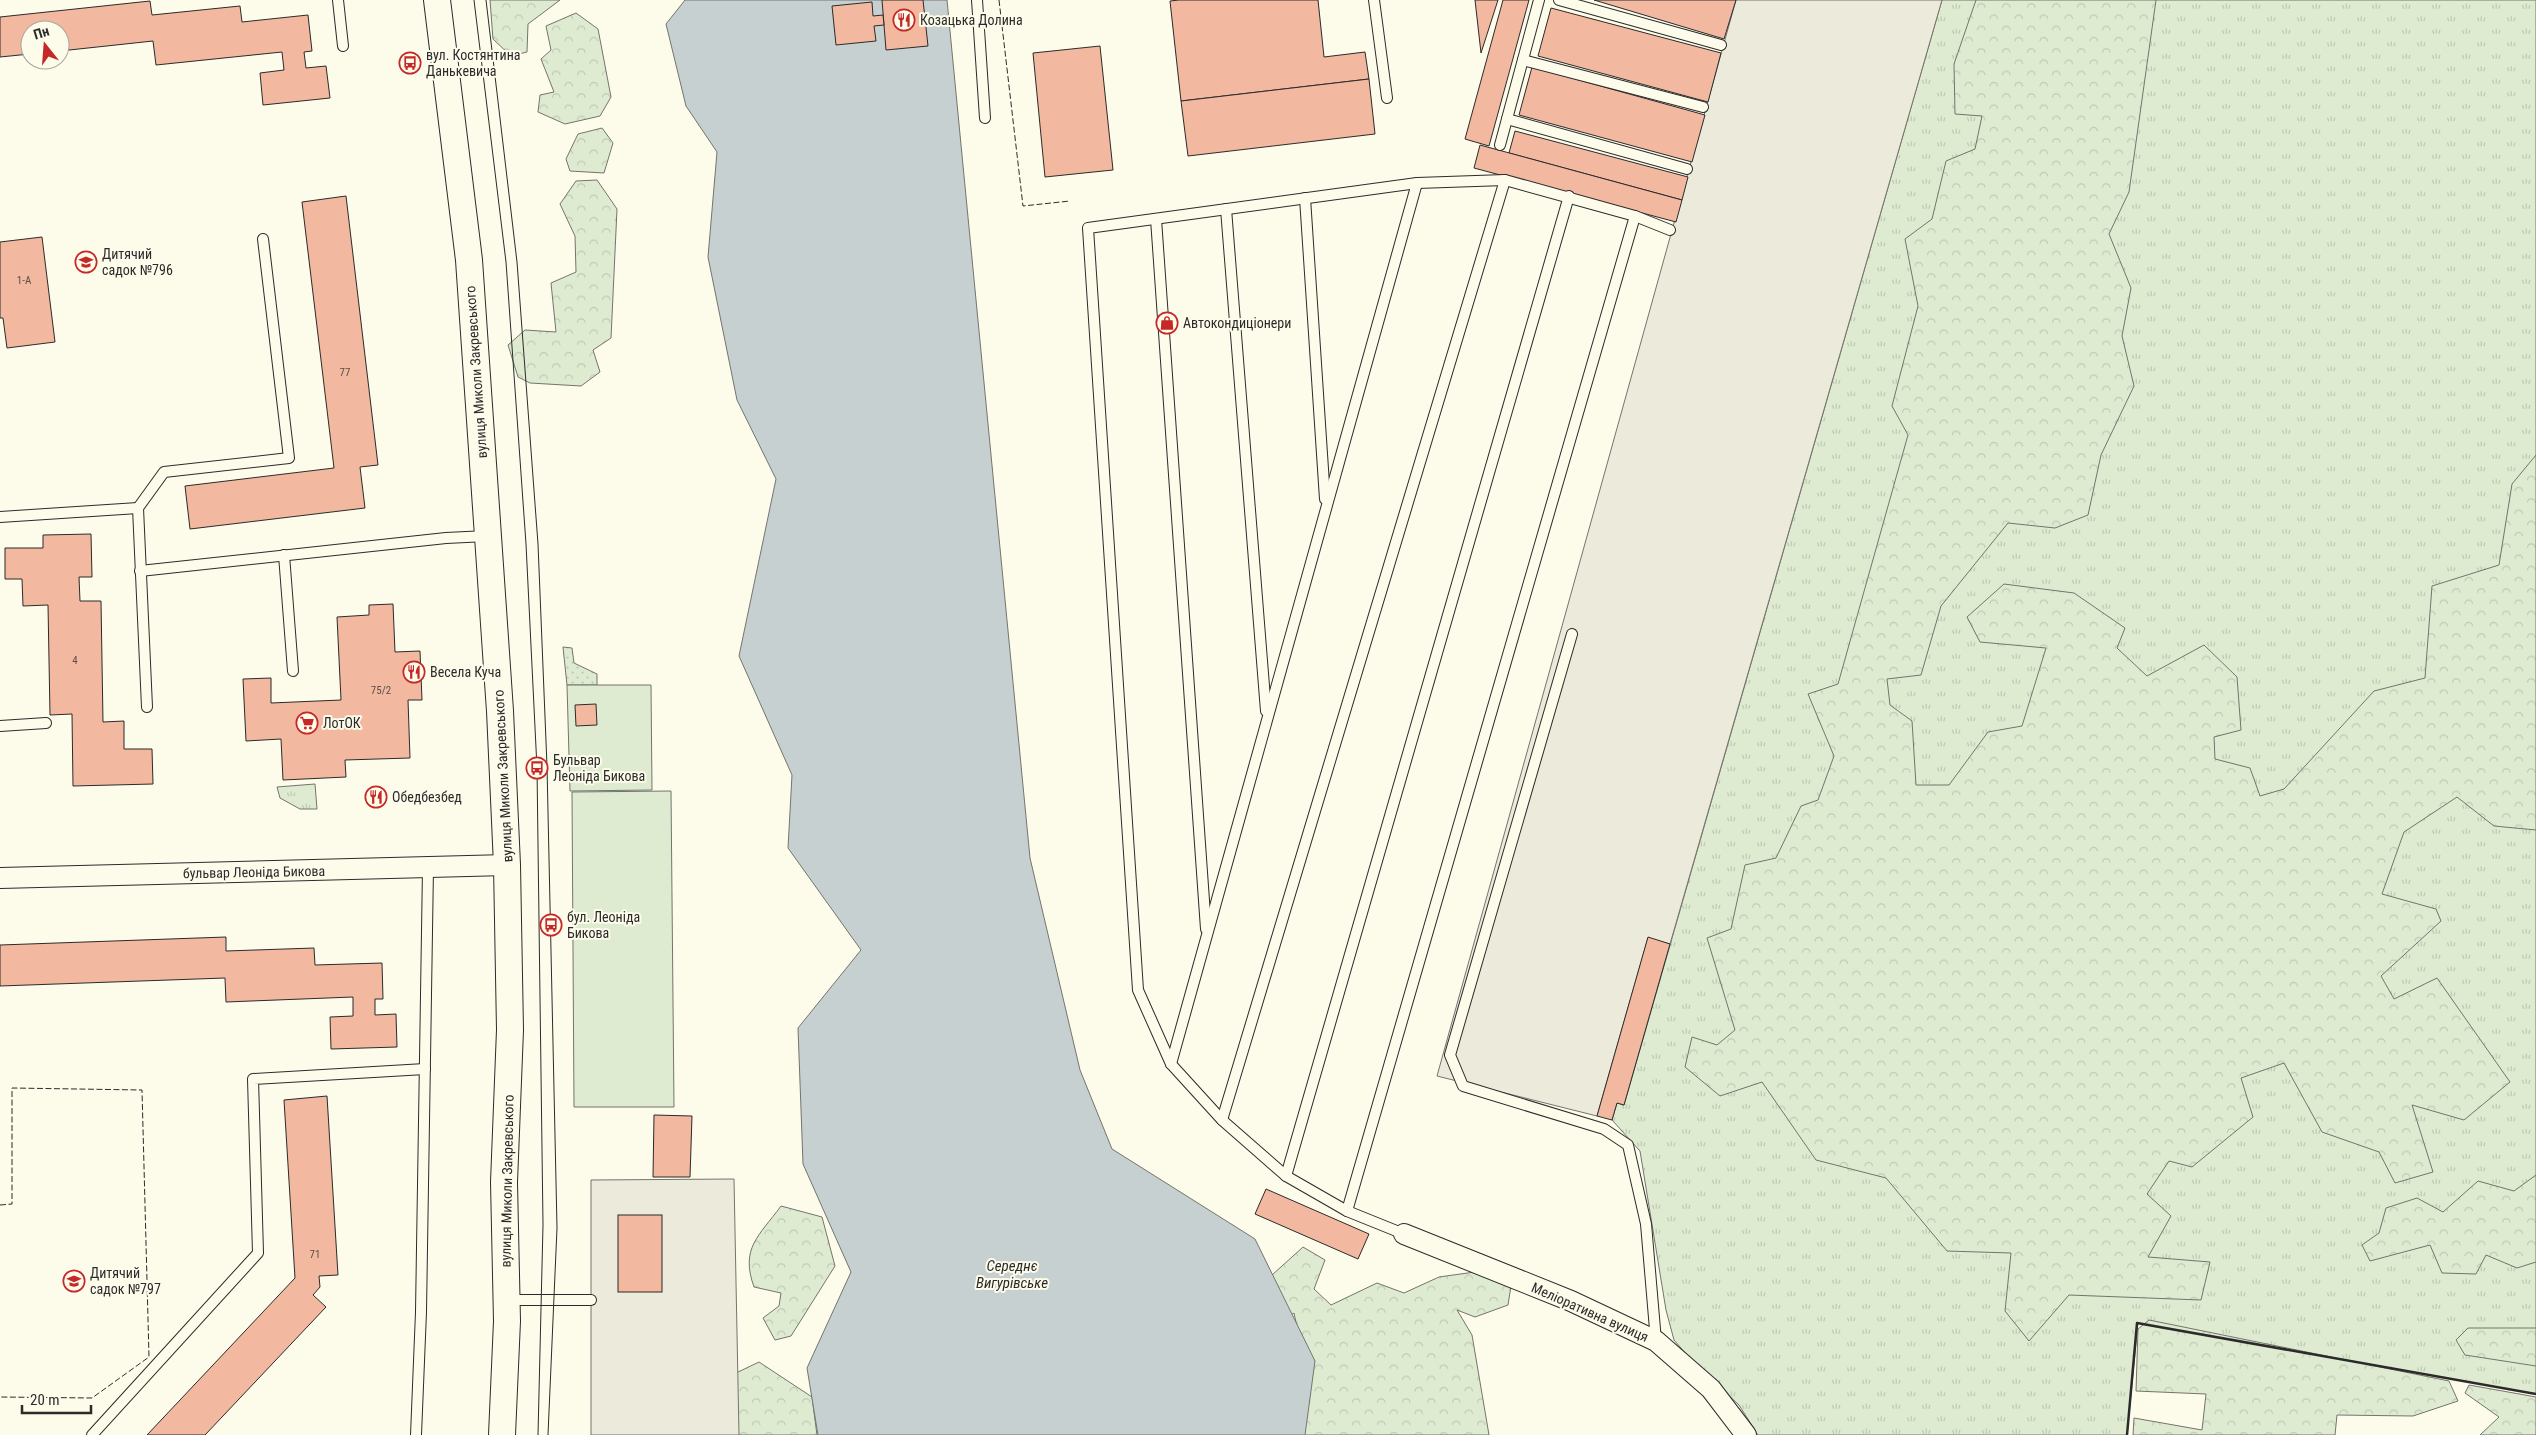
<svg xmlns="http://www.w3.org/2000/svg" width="2536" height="1435" viewBox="0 0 2536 1435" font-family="'Roboto Condensed',sans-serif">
<defs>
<pattern id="grass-tufts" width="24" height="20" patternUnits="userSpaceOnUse" patternTransform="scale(1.25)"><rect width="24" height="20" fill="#deebd1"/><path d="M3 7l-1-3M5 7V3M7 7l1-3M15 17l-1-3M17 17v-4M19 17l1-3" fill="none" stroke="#bfcab4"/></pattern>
<pattern id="forest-crowns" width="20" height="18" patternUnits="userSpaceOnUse" patternTransform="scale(1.25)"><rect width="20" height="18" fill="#deebd1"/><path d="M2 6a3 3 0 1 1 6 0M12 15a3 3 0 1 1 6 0" fill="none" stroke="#bfcab4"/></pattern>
<pattern id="park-dots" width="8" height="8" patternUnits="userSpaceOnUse" patternTransform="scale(1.25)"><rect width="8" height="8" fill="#deebd1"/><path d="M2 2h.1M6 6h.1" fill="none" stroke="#bfcab4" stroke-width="1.8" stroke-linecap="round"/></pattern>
</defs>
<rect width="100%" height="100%" fill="#fdfbea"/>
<g fill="url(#grass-tufts)" stroke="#74746e">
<polygon points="1942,0 2536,0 2536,1394 2138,1323 2127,1435 1758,1435 1739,1405 1693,1362 1674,1340 1666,1310 1640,1151 1612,1120 1617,1103 1624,1105"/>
<polygon points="315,784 317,809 300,809 280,798 277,787"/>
</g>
<g fill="url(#forest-crowns)" stroke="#74746e">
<polygon points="490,0 560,0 528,24 527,52 511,56 493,39"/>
<polygon points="1976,0 2156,0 2129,192 2109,234 2131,288 2122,336 2134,386 2101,455 2088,515 2055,528 2008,523 1941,606 1921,675 1887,679 1890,705 1912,721 1916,785 1949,785 1988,732 2022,726 2046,648 1980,642 1967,617 2004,584 2074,593 2125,628 2117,648 2147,676 2204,645 2237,677 2241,730 2214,737 2215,759 2250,768 2260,796 2284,789 2374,691 2425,678 2432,586 2499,565 2512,484 2536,455 2536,830 2494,826 2457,797 2404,832 2382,894 2436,909 2441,921 2381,976 2394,999 2437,978 2510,1082 2464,1120 2412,1105 2433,1172 2395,1183 2379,1152 2322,1132 2284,1063 2241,1078 2253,1117 2192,1167 2169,1161 2147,1194 2171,1216 2148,1257 2210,1262 2201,1300 2069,1295 2029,1341 2005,1311 2011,1253 1947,1251 1886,1178 1816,1160 1762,1082 1720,1096 1685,1067 1692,1037 1717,1045 1735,1030 1707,938 1731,929 1745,865 1776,858 1801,806 1818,800 1834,756 1808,694 1838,684 1908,435 1892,406 1918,306 1905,239 1932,219 1946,161 1975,149 1982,116 1955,114 1954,64"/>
<polygon points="576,13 598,29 611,97 600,116 565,124 538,112 540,95 554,92 541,59 551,50 546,26"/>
<polygon points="602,128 613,143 604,173 570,171 566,159 578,134"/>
<polygon points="597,180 617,209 611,338 593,350 600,372 581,386 530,383 518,377 508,345 525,330 556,332 551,283 576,272 575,236 560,204 576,181"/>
<polygon points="2536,1175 2536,1262 2517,1268 2486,1255 2476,1274 2442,1273 2430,1245 2370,1261 2362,1245 2379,1233 2386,1208 2417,1198 2443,1212 2478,1181 2514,1191"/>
<path d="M781,1206L822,1217L835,1266L791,1336L775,1340L763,1318L779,1306L781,1293L754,1287C740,1248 759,1236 781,1206Z"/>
<polygon points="1303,1247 1325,1260 1314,1289 1331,1305 1377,1283 1404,1293 1439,1277 1482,1271 1511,1286 1508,1305 1475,1317 1457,1310 1472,1335 1489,1435 1264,1435 1301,1347 1294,1313 1269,1331 1250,1295"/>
<polygon points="2149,1320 2449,1381 2458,1401 2413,1416 2337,1415 2335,1435 2133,1435 2134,1418 2202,1430 2206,1394 2136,1391 2138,1329"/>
<polygon points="2468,1328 2536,1328 2536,1366 2465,1355 2456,1340"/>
<polygon points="759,1362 812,1397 817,1435 726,1435 736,1373"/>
<polygon points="2469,1385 2536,1397 2536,1435 2480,1435 2499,1417 2465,1393"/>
</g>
<polygon fill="url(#park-dots)" stroke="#74746e" points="563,647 572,648 574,663 597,674 597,685 567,685"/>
<g fill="#deebd1" stroke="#74746e">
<polygon points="567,685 651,685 652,790 570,791"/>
<polygon points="671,791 674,1107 574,1107 572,792"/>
</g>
<g fill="#eceadb" stroke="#74746e">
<polygon points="1736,0 1942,0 1670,944 1648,938 1597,1116 1437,1076"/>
<polygon points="734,1179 739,1435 591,1435 591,1180"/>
</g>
<polygon fill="#c7d0d0" stroke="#74746e" points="685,0 947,0 1030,858 1080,1070 1112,1149 1255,1239 1315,1361 1305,1435 818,1435 807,1368 851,1272 803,1164 798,1028 861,950 788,848 792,775 739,656 776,479 737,400 708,257 717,152 686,106 666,24"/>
<g fill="#f2b8a0" stroke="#2b2b2b">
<polygon points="882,0 923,0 928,46 886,50"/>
<polygon points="1179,0 1318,0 1324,57 1365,52 1369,79 1181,101 1170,1"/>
<polygon points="1475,0 1498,0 1481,53"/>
<polygon points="1503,0 1529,0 1489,146 1465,139"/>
<polygon points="1594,0 1736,0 1724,39"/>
<polygon points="150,1 152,15 240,6 242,22 308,15 312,51 304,52 306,68 326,66 330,98 263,105 260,73 284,70 282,52 156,65 153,41 60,51 60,30 30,30 30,54 0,57 0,17"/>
<polygon points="872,2 873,16 883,15 884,25 874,26 876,41 836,45 832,6"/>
<polygon points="1551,8 1721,53 1708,102 1538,56"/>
<polygon points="1100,46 1113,170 1045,177 1033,53"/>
<polygon points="1532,67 1705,115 1692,162 1519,115"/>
<polygon points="1369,79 1375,134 1188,156 1181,101"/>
<polygon points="1515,131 1688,177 1682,200 1509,153"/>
<polygon points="1480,145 1682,200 1676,222 1474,168"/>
<polygon points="346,196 378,465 360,467 365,508 190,529 185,486 334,468 302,202"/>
<polygon points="42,237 55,342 7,348 3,318 0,318 0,242"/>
<polygon points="91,534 92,577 79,577 80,601 101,601 103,722 124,721 124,749 152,749 153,784 73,786 72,714 50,715 48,605 23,606 22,579 5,579 5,548 43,548 43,535"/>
<polygon points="393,604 395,652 420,651 422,700 408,700 410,758 345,760 346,777 283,780 281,739 246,741 243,679 271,678 271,703 341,700 337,617 369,615 369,605"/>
<polygon points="596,704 597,725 576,726 575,705"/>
<polygon points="226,937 226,951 314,948 315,965 382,963 383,999 375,999 375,1015 396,1014 397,1047 331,1049 330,1017 353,1016 353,997 226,1002 225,978 0,986 0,945"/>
<polygon points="1648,937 1670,944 1624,1105 1617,1103 1612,1120 1597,1116"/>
<polygon points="327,1096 338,1275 319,1276 320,1287 313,1295 326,1307 205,1435 147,1435 295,1278 284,1100"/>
<polygon points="654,1115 692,1116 690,1177 653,1177"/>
<polygon points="1266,1189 1369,1234 1358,1259 1255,1214"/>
<rect x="618" y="1215" width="44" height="77"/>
</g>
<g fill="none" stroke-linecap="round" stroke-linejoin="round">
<g stroke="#2b2b2b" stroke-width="12">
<g id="service">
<polyline points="338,0 343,46"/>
<polyline points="977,0 985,118"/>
<polyline points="1374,0 1387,98"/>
<polyline points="1559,0 1721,45"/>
<polyline points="1523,60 1703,107"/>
<polyline points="1507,119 1687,169"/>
<polyline points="1500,145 1539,0"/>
<polyline points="1305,198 1325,499"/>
<polyline points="1226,209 1266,711"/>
<polyline points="1156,219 1206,929"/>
<polyline points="0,517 138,508"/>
<polyline points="284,555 293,671"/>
<polyline points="140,571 446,538 487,536"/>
<polyline points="1572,634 1450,1055 1463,1086 1604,1129 1628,1145 1646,1224 1656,1341"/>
<polyline points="147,707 138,508 164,472 289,458 263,239"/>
<polyline points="0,726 46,723"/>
<polyline points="1171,1064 1417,183"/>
<polyline points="1222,1120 1505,180"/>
<polyline points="1286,1176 1569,196"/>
<polyline points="1347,1211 1635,216"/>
<polyline points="1404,1234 1347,1211 1286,1176 1222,1120 1171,1064 1138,990 1088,228 1417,183 1505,180 1635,216 1670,230"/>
<polyline points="507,1300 591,1300"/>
<polyline points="92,1435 258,1253 253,1079 425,1069"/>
<polyline points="416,1435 421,1312 428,868"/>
</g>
</g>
<g stroke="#2b2b2b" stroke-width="22">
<g id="minor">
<polyline points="0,878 507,865"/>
<polyline points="1404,1234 1571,1301 1656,1341 1711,1389 1746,1435"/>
</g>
</g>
<g stroke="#2b2b2b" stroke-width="28">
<polyline id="tertiary" points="437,0 469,260 500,711 507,865 510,1030 504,1182 507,1321 502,1435"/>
</g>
<use href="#service" stroke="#fdfbea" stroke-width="10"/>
<use href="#minor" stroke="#fdfbea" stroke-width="20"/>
<use href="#tertiary" stroke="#fdfbea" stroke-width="26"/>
<g stroke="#2b2b2b" stroke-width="1">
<polyline points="474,0 506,262 526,544 537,768 543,1225 538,1435"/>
<polyline points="486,0 517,262 538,544 547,766 557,1228 548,1435"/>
</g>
<g stroke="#2b2b2b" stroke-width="1" stroke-dasharray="6 2.5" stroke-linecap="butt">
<polyline points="999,0 1023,206 1070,201"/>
<polyline points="0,1205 12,1204 12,1088 142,1090 149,1357 92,1398 0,1397"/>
</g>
<polyline stroke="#2b2b2b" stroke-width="2.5" points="2127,1435 2137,1323 2536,1394"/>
</g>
<defs>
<g id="restaurant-ring" transform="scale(1.125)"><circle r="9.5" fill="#fdfbea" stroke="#c62828" stroke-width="1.5"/><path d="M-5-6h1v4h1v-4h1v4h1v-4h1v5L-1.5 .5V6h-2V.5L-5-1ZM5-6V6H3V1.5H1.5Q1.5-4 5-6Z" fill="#c62828"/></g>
<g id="bus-ring" transform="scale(1.125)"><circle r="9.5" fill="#fdfbea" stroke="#c62828" stroke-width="1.5"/><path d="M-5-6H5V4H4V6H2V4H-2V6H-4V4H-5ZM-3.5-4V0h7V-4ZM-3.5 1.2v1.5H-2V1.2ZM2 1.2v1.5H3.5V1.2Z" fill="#c62828"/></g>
<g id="school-ring" transform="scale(1.125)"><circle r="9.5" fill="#fdfbea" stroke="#c62828" stroke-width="1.5"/><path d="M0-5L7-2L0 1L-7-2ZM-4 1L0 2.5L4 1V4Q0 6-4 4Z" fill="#c62828"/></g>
<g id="shop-ring" transform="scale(1.125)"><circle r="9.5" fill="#fdfbea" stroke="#c62828" stroke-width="1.5"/><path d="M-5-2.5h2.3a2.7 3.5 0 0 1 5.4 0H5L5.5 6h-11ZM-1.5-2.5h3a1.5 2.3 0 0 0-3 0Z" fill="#c62828"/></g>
<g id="supermarket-ring" transform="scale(1.125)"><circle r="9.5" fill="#fdfbea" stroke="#c62828" stroke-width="1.5"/><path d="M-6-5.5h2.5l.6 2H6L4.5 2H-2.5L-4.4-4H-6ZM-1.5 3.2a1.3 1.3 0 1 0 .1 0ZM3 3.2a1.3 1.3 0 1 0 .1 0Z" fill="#c62828"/></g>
</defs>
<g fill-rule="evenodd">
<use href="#restaurant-ring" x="904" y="20"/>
<use href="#bus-ring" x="410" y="63"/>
<use href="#school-ring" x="86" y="262"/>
<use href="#shop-ring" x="1167" y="323"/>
<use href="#restaurant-ring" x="414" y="672"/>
<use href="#supermarket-ring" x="307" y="723"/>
<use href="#bus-ring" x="537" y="768"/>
<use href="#restaurant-ring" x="376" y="797"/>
<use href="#bus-ring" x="551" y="925"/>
<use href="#school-ring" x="74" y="1281"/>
</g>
<g text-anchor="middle" stroke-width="4" stroke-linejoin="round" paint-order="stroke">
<g font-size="11" fill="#5d4e48">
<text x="24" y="284">1-А</text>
<text x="345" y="376">77</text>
<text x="75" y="664">4</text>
<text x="381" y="694">75/2</text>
<text x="315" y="1258">71</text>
</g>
<g font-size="14" fill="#2b2b2b" stroke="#fdfbea" text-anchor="start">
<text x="920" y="25">Козацька Долина</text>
<text x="426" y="60">вул. Костянтина<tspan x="426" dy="16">Данькевича</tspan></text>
<text x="102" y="259">Дитячий<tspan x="102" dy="16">садок №796</tspan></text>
<text x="1183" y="328">Автокондиціонери</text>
<text x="430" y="677">Весела Куча</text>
<text x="323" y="728">ЛотОК</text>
<text x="553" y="765">Бульвар<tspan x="553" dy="16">Леоніда Бикова</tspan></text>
<text x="392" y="802">Обедбезбед</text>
<text x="567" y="922">бул. Леоніда<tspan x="567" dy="16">Бикова</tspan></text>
<text x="90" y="1278">Дитячий<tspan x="90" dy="16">садок №797</tspan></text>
</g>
<g font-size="14" fill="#2b2b2b" stroke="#fdfbea">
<text transform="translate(476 372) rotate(-94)" y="5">вулиця Миколи Закревського</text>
<text transform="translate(503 776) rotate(-93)" y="5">вулиця Миколи Закревського</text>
<text transform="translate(254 872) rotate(-1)" y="5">бульвар Леоніда Бикова</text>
<text transform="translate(507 1181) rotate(-89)" y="5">вулиця Миколи Закревського</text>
<text transform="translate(1590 1312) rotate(24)" y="5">Меліоративна вулиця</text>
</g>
<g font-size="15" font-style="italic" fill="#2b2b2b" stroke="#fdfbea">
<text x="1012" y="1271">Середнє<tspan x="1012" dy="17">Вигурівське</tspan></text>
</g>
</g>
<g transform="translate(45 45) rotate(343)"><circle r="24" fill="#fdfbea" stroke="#a9a89e"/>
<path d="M0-4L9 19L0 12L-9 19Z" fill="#c62828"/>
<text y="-8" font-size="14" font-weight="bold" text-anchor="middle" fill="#2b2b2b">Пн</text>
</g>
<path d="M22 1405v8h69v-8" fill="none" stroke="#2b2b2b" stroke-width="2.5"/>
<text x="30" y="1405" font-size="15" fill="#2b2b2b" stroke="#fdfbea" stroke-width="4" paint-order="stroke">20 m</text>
</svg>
